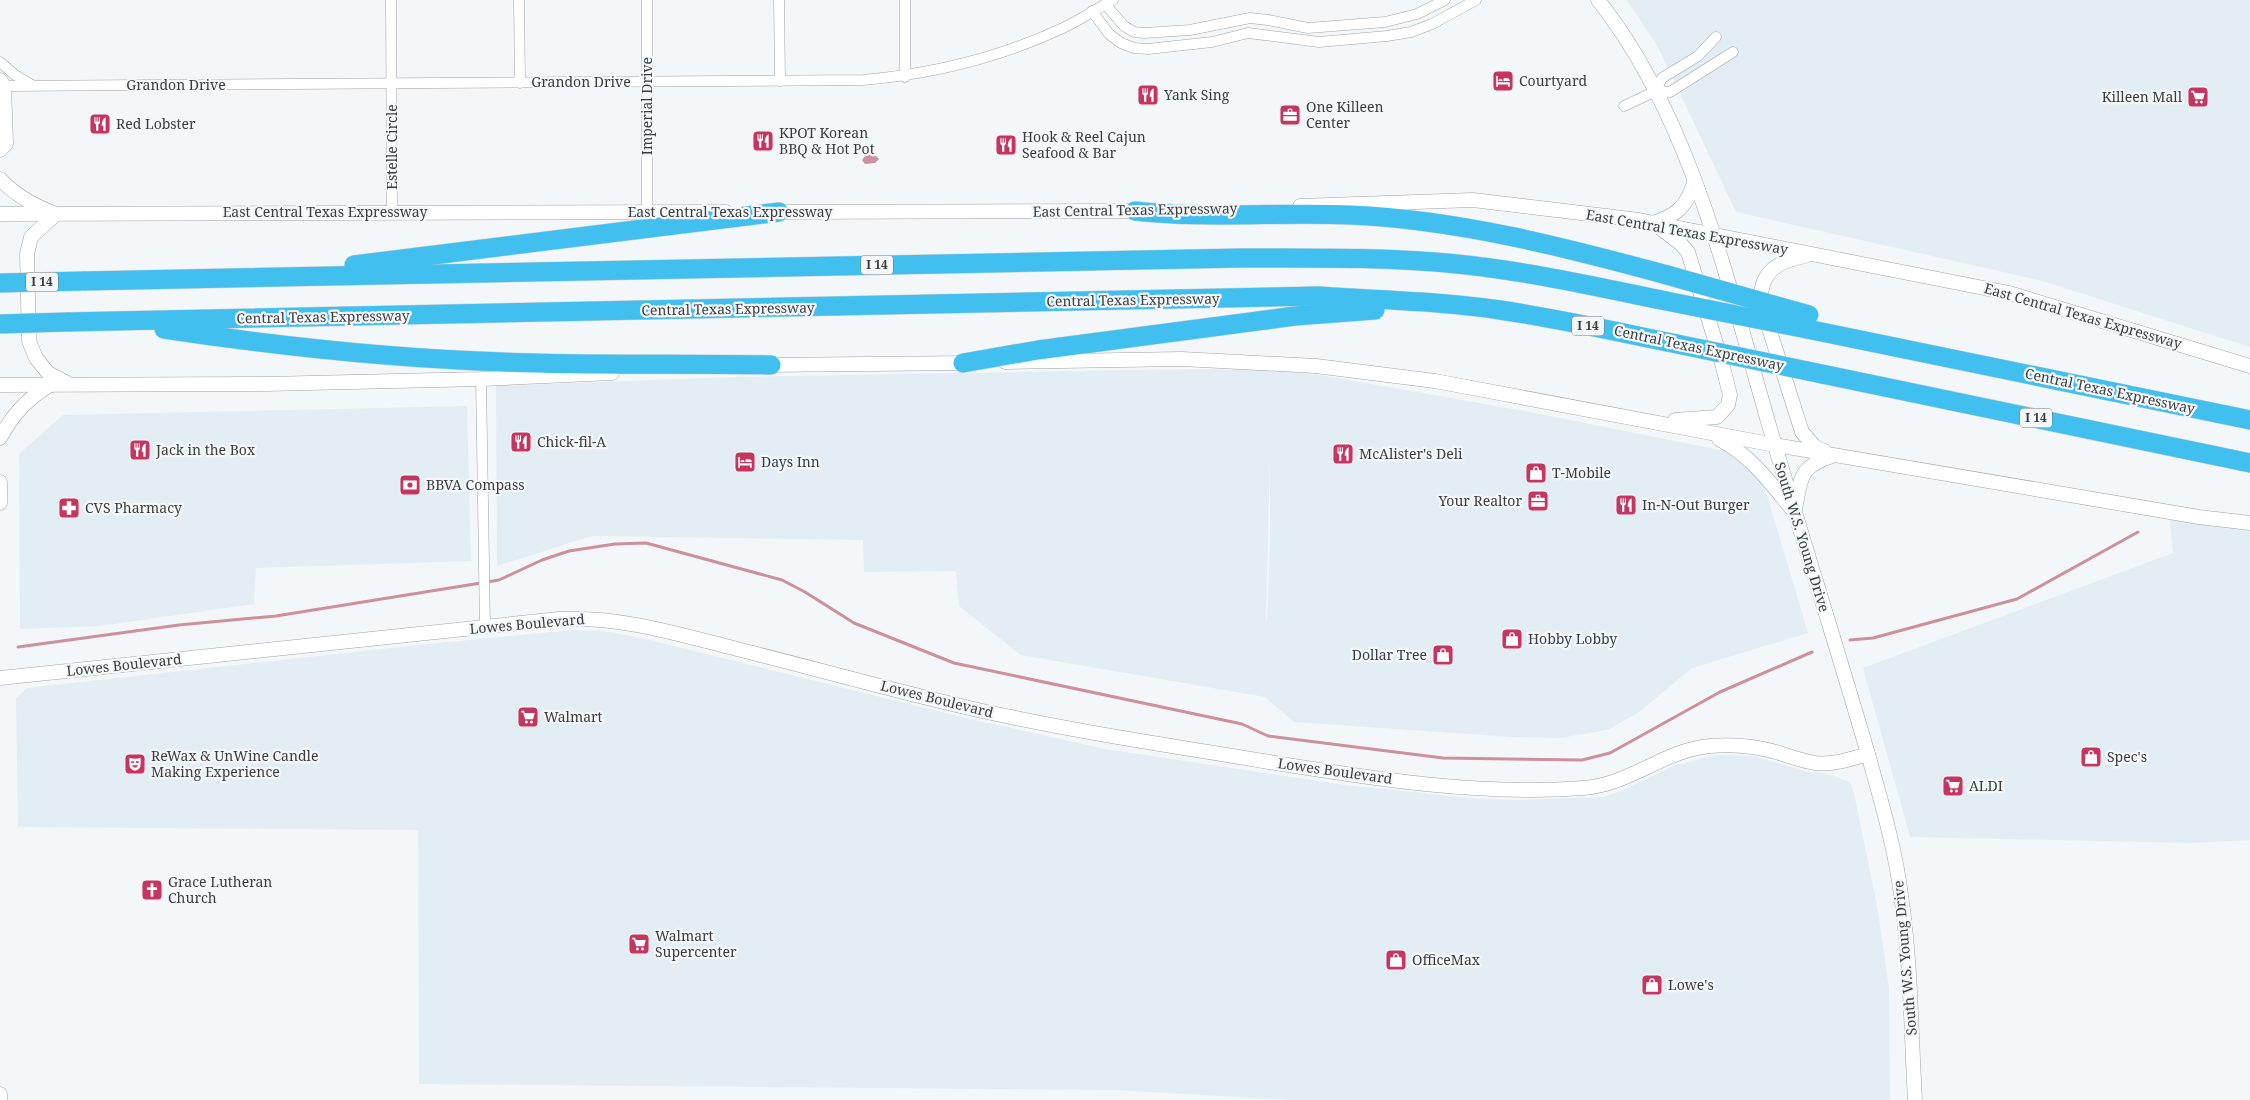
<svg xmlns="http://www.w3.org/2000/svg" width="2250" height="1100" viewBox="0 0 2250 1100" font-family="'Noto Serif',serif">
<rect width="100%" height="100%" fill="#f4f7f9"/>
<g fill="#e2eef3" fill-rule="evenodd">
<polygon points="1627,0 2250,0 2250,347 2039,280 1736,212 1658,47"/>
<path d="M1194,369L1272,370L1314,374L1530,412L1725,451L1750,469L1759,479L1767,495L1808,633L1692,668L1638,713L1607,730L1560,738L1511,737L1294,722L1265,697L1021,655L959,606L956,571L864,572L863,540L592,536L497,566L496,386L732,377ZM1270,454V540L1267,620H1266Z"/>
<polygon points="467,406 471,561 256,568 254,604 100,626 20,629 19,454 63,415"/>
<polygon points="2169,512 2250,530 2250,840 2190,843 1910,837 1863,668 2173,553"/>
<polygon points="572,630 604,631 641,638 962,717 1105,749 1345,785 1479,799 1518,800 1604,797 1624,790 1673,766 1715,755 1754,756 1807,772 1821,772 1839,778 1850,782 1854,793 1878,911 1889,988 1890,1100 1291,1100 1116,1090 419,1084 418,830 18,827 16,698 27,688 408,646"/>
</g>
<polygon fill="#cd919c" points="866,155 875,155 879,159 875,163 865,164 862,160"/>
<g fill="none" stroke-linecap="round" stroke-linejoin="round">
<g stroke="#cd919c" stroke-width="3">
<polyline points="487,582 499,580 542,560 569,551 615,544 646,543 782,580 805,592 854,623 954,663 1242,724 1268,736 1443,758 1582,760 1610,753 1720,692 1812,652"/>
<polyline points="1850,640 1873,638 2017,599 2138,532"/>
<polyline points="18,647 179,625 276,616 481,583"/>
</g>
<g stroke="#9fa3a5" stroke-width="11">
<g id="street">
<polyline points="391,0 392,211"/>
<polyline points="519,0 520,83"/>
<polyline points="647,0 647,211"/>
<polyline points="779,0 780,81"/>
<polyline points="905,0 905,77"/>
<polyline points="1105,4 1124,26 1134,32 1144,33 1190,30 1250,18 1268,20 1308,28 1385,22 1417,14 1445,0"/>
<polyline points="1092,11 1109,34 1121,43 1134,48 1148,49 1212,42 1248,33 1319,42 1387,36 1411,32 1432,24 1476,0"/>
<polyline points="0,62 15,75 32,85"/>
<path d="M4,86L863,80C933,74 999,58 1063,28C1080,20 1096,9 1113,0"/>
<polyline points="1656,91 1662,78 1698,56 1716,37"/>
<polyline points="1624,106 1656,91 1670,92 1733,52"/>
<polyline points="481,379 485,627"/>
</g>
</g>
<g stroke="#9fa3a5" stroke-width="15">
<g id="secondary">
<path d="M1598,0C1691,116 1728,284 1769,425C1801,535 1836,644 1868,754C1881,801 1895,847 1901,895C1911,962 1911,1032 1915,1100"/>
<polyline points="0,80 4,86 6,144 0,150"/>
<path d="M0,179C16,196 34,206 56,214L31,237L27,254L29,341L36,358L48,373L67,383"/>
<polyline points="1300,206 1473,200 1639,220 2009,293 2250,366"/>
<polyline points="770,212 1144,211"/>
<polyline points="0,214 726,212"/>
<path d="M1653,223C1677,215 1686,207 1694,183"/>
<polyline points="1659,227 1681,244 1688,252 1722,363 1730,395 1728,405 1717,417 1675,420"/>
<path d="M1805,256C1778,261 1759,272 1761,303L1802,432L1815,447L1824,451"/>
<polyline points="1005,362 1182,359 1316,366 1435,381 1775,445 2199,517 2250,523"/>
<polyline points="763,365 971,363"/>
<polyline points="0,385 266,384 481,379 612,373"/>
<path d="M0,438C13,414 27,399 50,385"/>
<path d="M1719,439C1750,455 1769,481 1791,508"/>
<polyline points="0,482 0,503"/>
<path d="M1795,509C1802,476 1798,468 1832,456"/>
<path d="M0,678L559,619C620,616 678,634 737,649C817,669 897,692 978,710C1072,731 1167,745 1263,761C1369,778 1476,796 1583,788C1630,785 1664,750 1710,746C1732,744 1755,746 1776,752C1789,756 1802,761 1815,763C1833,765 1851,759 1868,754"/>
<polyline points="0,1094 0,1100"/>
</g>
</g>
<g stroke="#d4d4d4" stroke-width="20">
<g id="highway">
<path d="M1135,211C1207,219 1279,212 1351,215C1459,220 1564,247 1667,275"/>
<polyline points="354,265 779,212"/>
<path d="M84,281L1241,258C1313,258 1385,257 1457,264C1527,271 1597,287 1666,301"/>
<path d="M67,322L1318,296C1378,300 1440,301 1500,310C1560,319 1618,332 1677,344"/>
<path d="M164,329C276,346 389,358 502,362C592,366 681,363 771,365"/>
<polyline points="1807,329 2250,420"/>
<polyline points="963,363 1038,350 1295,316 1375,310"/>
<polyline points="1822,374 2250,463"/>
</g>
</g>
<use href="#street" stroke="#fff" stroke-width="10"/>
<use href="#secondary" stroke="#fff" stroke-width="14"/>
<use href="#highway" stroke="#41c0f0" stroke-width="19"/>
<g stroke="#d4d4d4" stroke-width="20" stroke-linecap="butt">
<g id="highway-bridge">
<polyline points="1667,275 1809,315"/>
<polyline points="0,283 84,281"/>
<polyline points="1666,301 1807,329"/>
<polyline points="0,324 67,322"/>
<polyline points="1677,344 1822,374"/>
</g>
</g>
<use href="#highway-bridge" stroke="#41c0f0" stroke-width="19"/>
</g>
<defs>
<g id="hotel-square" transform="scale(1.125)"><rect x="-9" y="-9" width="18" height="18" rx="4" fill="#c43660" stroke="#f4f7f9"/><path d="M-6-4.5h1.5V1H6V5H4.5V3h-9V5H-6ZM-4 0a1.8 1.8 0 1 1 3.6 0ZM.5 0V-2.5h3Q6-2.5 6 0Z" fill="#fff"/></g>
<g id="restaurant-square" transform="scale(1.125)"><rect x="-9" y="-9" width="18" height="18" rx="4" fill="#c43660" stroke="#f4f7f9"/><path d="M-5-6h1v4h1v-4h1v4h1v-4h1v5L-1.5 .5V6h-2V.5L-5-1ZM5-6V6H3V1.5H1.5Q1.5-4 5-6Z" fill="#fff"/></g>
<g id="supermarket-square" transform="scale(1.125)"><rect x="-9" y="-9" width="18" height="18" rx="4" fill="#c43660" stroke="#f4f7f9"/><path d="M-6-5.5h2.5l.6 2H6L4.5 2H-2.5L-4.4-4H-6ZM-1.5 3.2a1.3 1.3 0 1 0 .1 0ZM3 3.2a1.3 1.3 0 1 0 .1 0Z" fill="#fff"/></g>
<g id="office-square" transform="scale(1.125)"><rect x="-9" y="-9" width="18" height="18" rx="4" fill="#c43660" stroke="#f4f7f9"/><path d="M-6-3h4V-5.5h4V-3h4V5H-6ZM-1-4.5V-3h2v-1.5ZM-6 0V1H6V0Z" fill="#fff"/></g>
<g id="shop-square" transform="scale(1.125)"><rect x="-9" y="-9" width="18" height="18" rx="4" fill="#c43660" stroke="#f4f7f9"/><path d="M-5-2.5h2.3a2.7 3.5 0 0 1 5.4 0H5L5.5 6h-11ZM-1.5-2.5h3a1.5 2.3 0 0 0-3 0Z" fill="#fff"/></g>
<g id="bank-square" transform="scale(1.125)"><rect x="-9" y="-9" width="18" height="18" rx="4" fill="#c43660" stroke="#f4f7f9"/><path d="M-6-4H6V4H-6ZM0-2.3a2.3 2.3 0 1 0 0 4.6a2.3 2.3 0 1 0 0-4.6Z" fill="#fff"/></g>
<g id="pharmacy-square" transform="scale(1.125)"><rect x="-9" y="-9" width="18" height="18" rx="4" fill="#c43660" stroke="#f4f7f9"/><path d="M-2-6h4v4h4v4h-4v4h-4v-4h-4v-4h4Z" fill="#fff"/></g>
<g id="theatre-square" transform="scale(1.125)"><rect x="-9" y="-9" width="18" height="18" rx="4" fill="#c43660" stroke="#f4f7f9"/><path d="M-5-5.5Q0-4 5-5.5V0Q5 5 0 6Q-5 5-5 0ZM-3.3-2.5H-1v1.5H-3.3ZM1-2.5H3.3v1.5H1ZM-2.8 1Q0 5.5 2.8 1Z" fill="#fff"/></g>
<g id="church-square" transform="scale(1.125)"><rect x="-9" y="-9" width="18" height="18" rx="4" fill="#c43660" stroke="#f4f7f9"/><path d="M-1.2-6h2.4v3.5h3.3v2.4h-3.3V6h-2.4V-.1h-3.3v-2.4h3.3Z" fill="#fff"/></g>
</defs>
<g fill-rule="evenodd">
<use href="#hotel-square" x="1503" y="81"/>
<use href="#restaurant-square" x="1148" y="95"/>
<use href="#supermarket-square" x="2198" y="97"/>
<use href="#office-square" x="1290" y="115"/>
<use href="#restaurant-square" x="100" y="124"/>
<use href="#restaurant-square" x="763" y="141"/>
<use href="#restaurant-square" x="1006" y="145"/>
<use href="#restaurant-square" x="521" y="442"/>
<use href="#restaurant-square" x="140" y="450"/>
<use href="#restaurant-square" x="1343" y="454"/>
<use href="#hotel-square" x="745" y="462"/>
<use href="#shop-square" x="1536" y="473"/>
<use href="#bank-square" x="410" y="485"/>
<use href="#office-square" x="1538" y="501"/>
<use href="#restaurant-square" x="1626" y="505"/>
<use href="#pharmacy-square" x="69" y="508"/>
<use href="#shop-square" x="1512" y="639"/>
<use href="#shop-square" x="1443" y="655"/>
<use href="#supermarket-square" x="528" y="717"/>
<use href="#shop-square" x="2091" y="757"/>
<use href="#theatre-square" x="135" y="764"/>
<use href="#supermarket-square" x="1953" y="786"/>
<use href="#church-square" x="152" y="890"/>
<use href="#supermarket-square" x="639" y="944"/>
<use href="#shop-square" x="1396" y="960"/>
<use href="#shop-square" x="1652" y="985"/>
</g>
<g text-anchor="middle" stroke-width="4.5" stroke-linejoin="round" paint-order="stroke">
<g fill="#f4f7f9" stroke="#727575" stroke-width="1">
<rect x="861" y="255.5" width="32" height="19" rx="4"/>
<rect x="26" y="272.5" width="32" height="19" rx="4"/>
<rect x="1572" y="316.5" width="32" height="19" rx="4"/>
<rect x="2020" y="408.5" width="32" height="19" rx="4"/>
</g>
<g font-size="12" font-weight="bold" fill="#3b3d3d">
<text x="877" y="269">I 14</text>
<text x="42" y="286">I 14</text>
<text x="1588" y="330">I 14</text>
<text x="2036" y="422">I 14</text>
</g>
<g font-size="14" fill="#3b3d3d" stroke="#f4f7f9" text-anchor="start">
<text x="1519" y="86">Courtyard</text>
<text x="1164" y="100">Yank Sing</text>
<text x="2182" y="102" text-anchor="end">Killeen Mall</text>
<text x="1306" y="112">One Killeen<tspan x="1306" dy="16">Center</tspan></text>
<text x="116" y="129">Red Lobster</text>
<text x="779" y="138">KPOT Korean<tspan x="779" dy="16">BBQ &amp; Hot Pot</tspan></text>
<text x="1022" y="142">Hook &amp; Reel Cajun<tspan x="1022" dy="16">Seafood &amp; Bar</tspan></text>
<text x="537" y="447">Chick-fil-A</text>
<text x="156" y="455">Jack in the Box</text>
<text x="1359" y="459">McAlister's Deli</text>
<text x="761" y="467">Days Inn</text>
<text x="1552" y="478">T-Mobile</text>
<text x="426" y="490">BBVA Compass</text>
<text x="1522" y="506" text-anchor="end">Your Realtor</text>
<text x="1642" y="510">In-N-Out Burger</text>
<text x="85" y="513">CVS Pharmacy</text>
<text x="1528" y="644">Hobby Lobby</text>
<text x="1427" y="660" text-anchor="end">Dollar Tree</text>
<text x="544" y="722">Walmart</text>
<text x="151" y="761">ReWax &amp; UnWine Candle<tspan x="151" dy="16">Making Experience</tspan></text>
<text x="2107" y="762">Spec's</text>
<text x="1969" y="791">ALDI</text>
<text x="168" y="887">Grace Lutheran<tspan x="168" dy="16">Church</tspan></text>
<text x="655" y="941">Walmart<tspan x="655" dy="16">Supercenter</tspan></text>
<text x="1412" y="965">OfficeMax</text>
<text x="1668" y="990">Lowe's</text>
</g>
<g font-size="14" fill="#3b3d3d" stroke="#f4f7f9">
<text x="581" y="87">Grandon Drive</text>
<text x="176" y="90">Grandon Drive</text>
<text transform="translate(647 106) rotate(-90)" y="5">Imperial Drive</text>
<text transform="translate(392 147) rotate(-90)" y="5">Estelle Circle</text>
<text transform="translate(1135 210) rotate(-1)" y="5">East Central Texas Expressway</text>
<text x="325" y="217">East Central Texas Expressway</text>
<text x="730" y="217">East Central Texas Expressway</text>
<text transform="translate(1687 232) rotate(10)" y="5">East Central Texas Expressway</text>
<text transform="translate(1133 300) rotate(-1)" y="5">Central Texas Expressway</text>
<text transform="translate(728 309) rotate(-1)" y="5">Central Texas Expressway</text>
<text transform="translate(2083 316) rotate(16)" y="5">East Central Texas Expressway</text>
<text transform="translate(323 317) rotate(-1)" y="5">Central Texas Expressway</text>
<text transform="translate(1699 348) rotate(12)" y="5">Central Texas Expressway</text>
<text transform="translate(2110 391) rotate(12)" y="5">Central Texas Expressway</text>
<text transform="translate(1802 537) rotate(73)" y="5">South W.S. Young Drive</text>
<text transform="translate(527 624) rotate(-5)" y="5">Lowes Boulevard</text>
<text transform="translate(124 665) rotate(-6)" y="5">Lowes Boulevard</text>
<text transform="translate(937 699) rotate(14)" y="5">Lowes Boulevard</text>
<text transform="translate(1335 771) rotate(8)" y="5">Lowes Boulevard</text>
<text transform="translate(1905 958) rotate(-95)" y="5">South W.S. Young Drive</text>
</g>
</g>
</svg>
